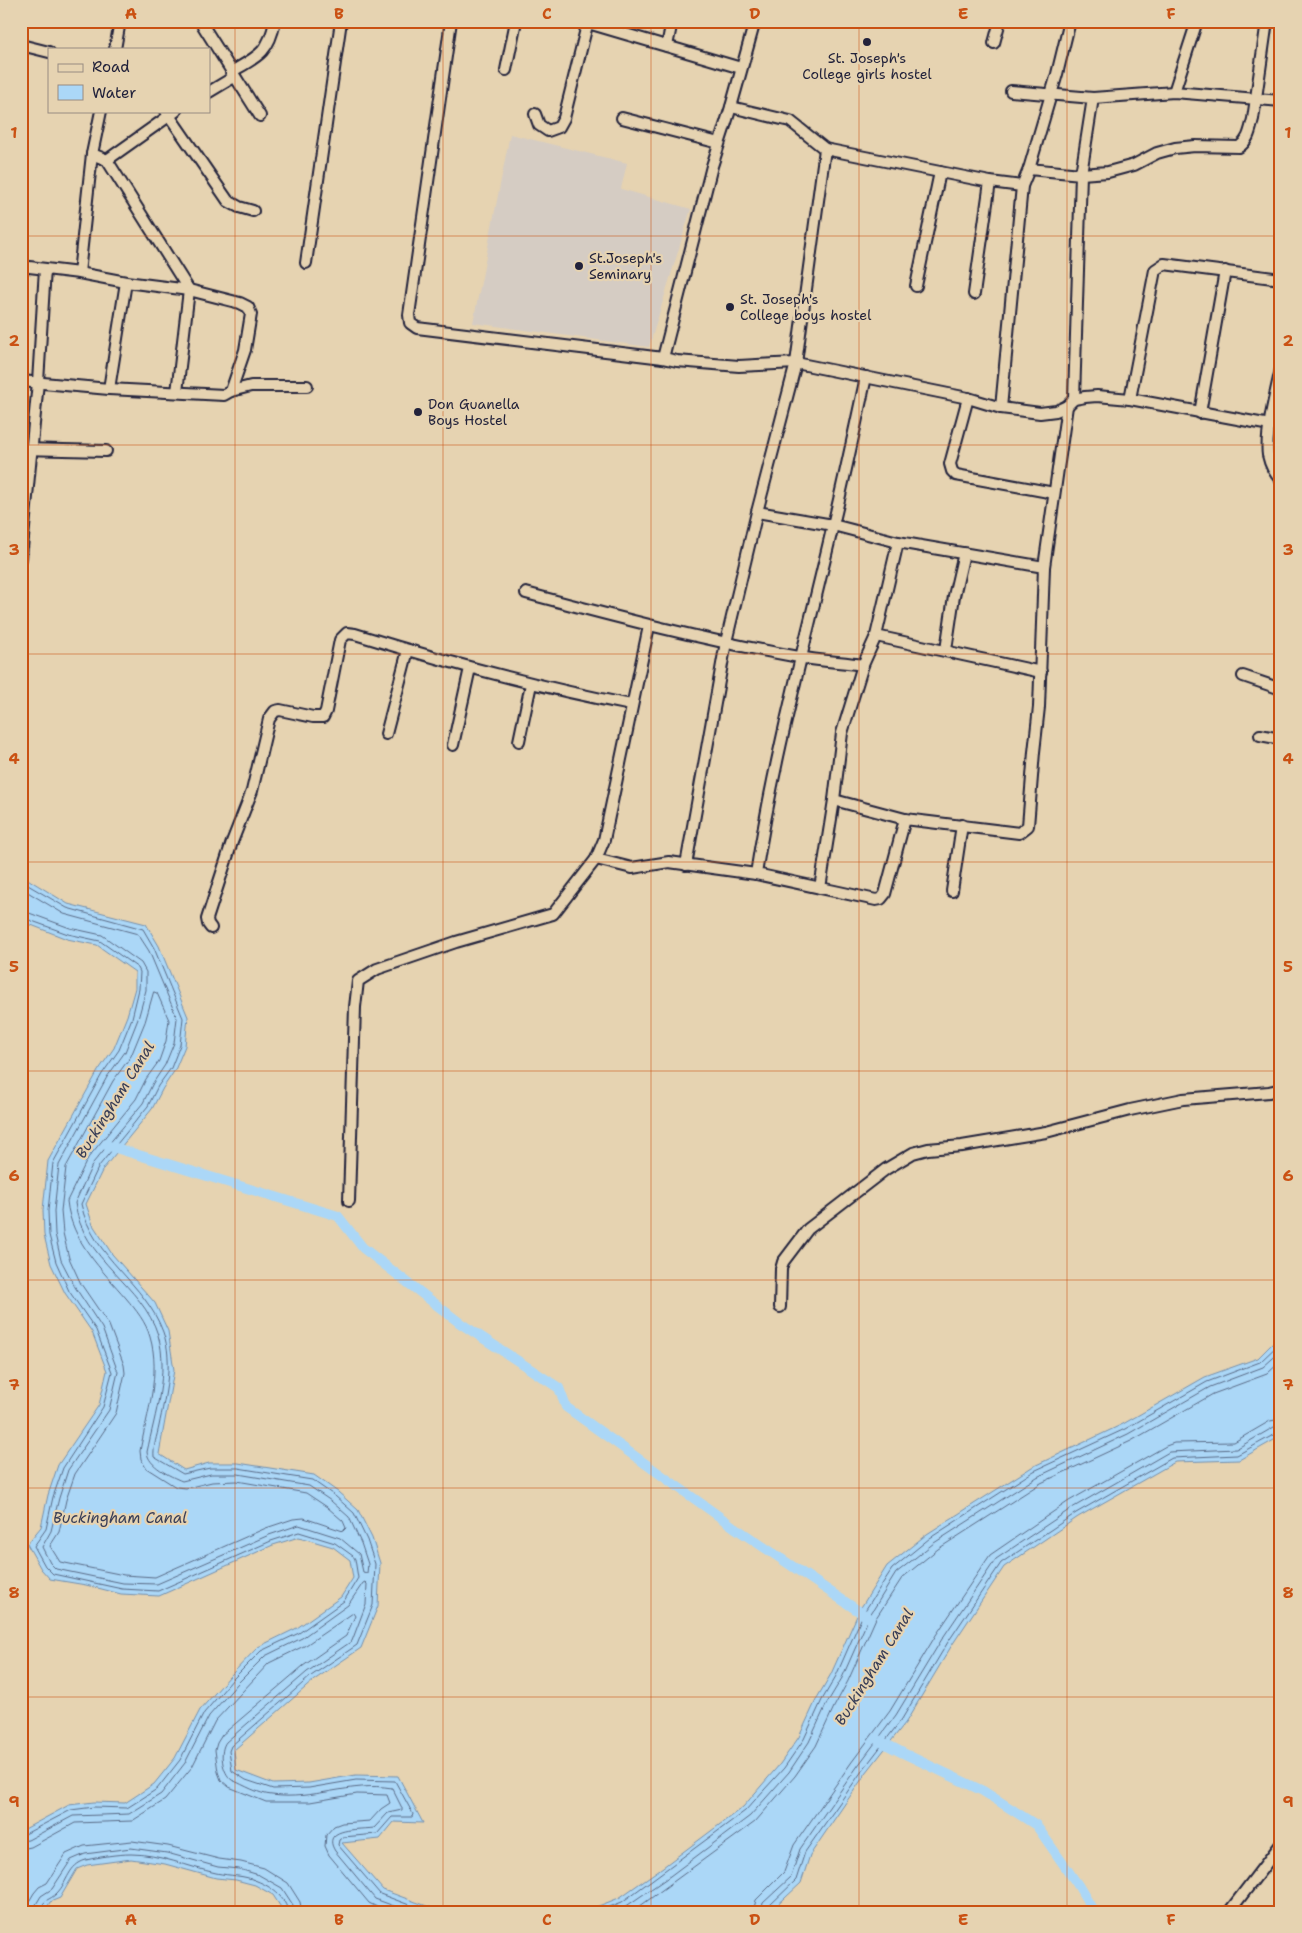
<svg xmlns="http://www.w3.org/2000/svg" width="1302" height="1933" viewBox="0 0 1302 1933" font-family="'Shantell Sans',sans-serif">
<rect width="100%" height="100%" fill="#e6d3b1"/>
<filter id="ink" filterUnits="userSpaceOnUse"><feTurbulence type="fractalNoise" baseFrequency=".02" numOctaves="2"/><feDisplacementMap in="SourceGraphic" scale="10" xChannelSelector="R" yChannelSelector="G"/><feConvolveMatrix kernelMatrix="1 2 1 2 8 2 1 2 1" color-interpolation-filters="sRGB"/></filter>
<g filter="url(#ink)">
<polygon fill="#d5ccc3" points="510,134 627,163 621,189 691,209 649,347 473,323"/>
<g fill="#abd7f7" stroke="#748fac">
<polygon points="21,875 68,904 146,924 159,946 188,1017 185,1046 175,1070 163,1088 152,1109 103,1169 86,1204 93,1225 112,1254 155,1303 168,1331 174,1370 159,1454 184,1470 209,1463 238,1463 314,1475 338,1492 358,1510 372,1538 380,1563 378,1606 361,1648 314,1680 234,1750 236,1770 273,1784 309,1783 356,1775 398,1776 423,1823 394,1822 380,1839 342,1843 383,1890 443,1912 284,1912 273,1895 255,1885 236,1880 216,1878 165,1864 131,1859 87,1865 77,1869 60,1898 50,1902 45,1912 21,1912 21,1831 69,1805 94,1802 125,1803 154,1784 175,1758 200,1710 230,1676 258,1647 297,1628 341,1597 353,1578 350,1560 333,1547 299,1537 273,1545 159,1596 121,1594 86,1585 50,1579 41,1569 27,1544 41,1527 48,1495 58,1465 99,1405 107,1371 92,1332 65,1293 51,1264 44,1235 43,1210 48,1161 98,1071 114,1048 127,1016 135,988 135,972 97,945 67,939 21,921"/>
<polygon points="1281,1335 1281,1436 1239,1460 1175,1462 1078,1517 1004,1567 952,1645 906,1722 866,1773 810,1855 801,1883 770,1912 583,1912 619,1898 663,1867 743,1807 780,1764 799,1737 817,1698 831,1674 860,1609 887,1566 927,1534 1032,1467 1123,1424 1205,1377 1258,1358"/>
</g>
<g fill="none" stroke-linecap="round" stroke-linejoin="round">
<g stroke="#596a86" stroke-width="1">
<path d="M21,881L67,908L143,929L154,948L183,1018L180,1045L171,1068L158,1086L148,1106L99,1166L81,1204C93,1259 145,1282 163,1332C174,1362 165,1396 159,1426C157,1436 153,1447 154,1457L183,1474L210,1468H238L312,1480L335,1496L354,1513L367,1540L375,1564L373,1605L357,1645L311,1676L231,1746L229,1751L232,1771L246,1780L273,1789L309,1788L356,1780L395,1781L413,1814L412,1817H392L377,1834L343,1837L339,1840L338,1845L380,1894L428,1912"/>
<path d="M21,888L64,914L138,934L149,951L177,1018L174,1043L165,1065L153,1083L143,1103L93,1163L75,1203C82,1260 143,1285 158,1335C169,1373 155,1414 147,1452C148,1466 170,1476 182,1481L211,1474H238L309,1486L331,1501L349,1517L361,1543L368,1564L367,1573L363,1572L359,1554L340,1538L299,1525L269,1535L157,1584L123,1583L56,1569L50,1563L42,1547L51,1531L59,1498L68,1470L109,1410L118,1372L102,1328L75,1287L61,1260L55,1234L54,1211L59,1165L107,1077L125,1052L138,1019L146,990V972L141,963L102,935L70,928L21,910"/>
<polyline points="21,917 68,934 100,941 138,968 140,972 139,989 132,1018 119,1050 102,1074 53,1163 48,1211 49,1235 56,1262 69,1291 96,1330 112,1372 103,1407 63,1468 53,1497 46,1529 34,1546 45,1566 53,1574 122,1589 158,1591 271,1541 299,1532 335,1543 353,1556 355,1559 358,1578 344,1601 299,1633 261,1651 233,1679 204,1713 180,1760 157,1789 127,1808 94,1807 71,1810 25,1834 21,1835"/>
<path d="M154,992L157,993L169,1020L166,1041L159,1061L146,1079L136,1099L88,1158L67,1201C71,1241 102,1270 126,1298C136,1310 146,1322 150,1337C161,1374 147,1414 140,1451L141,1459L146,1468L176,1487L186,1488L212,1482L237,1481L306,1493L327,1507L343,1521L346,1528L343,1531L304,1518L293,1519L266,1528L155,1577L124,1575L60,1562L50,1546L59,1532L66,1500L75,1474L116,1413L125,1373L124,1365L109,1325L81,1284L69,1258L63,1233L61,1211L66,1167L113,1081L131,1056L145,1022Z"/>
<path d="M21,1841L28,1840L73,1816L129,1814L161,1794L185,1763L209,1716L238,1683L265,1656L302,1638L348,1605L363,1583L365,1582L367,1584L366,1604L352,1641L307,1672L226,1742C219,1751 222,1773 232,1780C244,1785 258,1794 272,1795C312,1801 351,1781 392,1788L402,1808V1810L388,1813L374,1828C360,1830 320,1827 335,1851L375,1899L410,1912"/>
<polyline points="21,1849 31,1847 75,1823 132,1821 165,1800 192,1767 215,1721 269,1663 306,1645 353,1613 355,1616 346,1636 303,1666 222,1735 217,1743 215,1750 218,1772 221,1780 229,1787 266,1802 310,1802 357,1794 387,1795 390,1803 381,1809 370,1821 342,1823 334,1826 326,1835 325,1846 329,1855 369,1903 387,1912"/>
<polyline points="27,1912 28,1903 34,1893 39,1887 47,1883 66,1854 84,1846 132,1841 168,1846 219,1859 241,1862 264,1868 288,1883 300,1902 302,1912"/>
<polyline points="34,1912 35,1906 41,1896 52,1889 71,1860 85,1854 131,1848 167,1853 218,1867 239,1869 259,1875 282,1888 293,1905 294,1912"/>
<path d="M41,1912C42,1898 50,1901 57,1893C68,1882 68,1865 86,1860C99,1857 117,1854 131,1854C160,1854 188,1867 216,1873C230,1876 244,1875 257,1881C270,1886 286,1897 288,1912"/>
<polyline points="597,1912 622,1902 745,1811 784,1768 804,1739 822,1700 836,1676 864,1612 892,1569 930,1538 1034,1471 1125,1429 1207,1382 1260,1362 1281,1342"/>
<polyline points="614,1912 625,1907 670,1876 750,1816 789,1772 809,1742 827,1703 842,1678 870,1615 896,1573 934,1543 1037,1477 1128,1434 1210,1387 1263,1367 1281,1351"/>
<polyline points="632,1912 755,1822 795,1776 816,1746 834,1707 848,1681 876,1618 902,1578 938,1549 1041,1483 1131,1441 1213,1394 1267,1374 1281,1361"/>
<polyline points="753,1912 756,1900 784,1872 794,1845 851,1763 890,1711 936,1635 990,1555 1069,1501 1166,1446 1174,1443 1234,1442 1270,1421 1281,1419"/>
<polyline points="761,1912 763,1903 791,1877 800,1849 857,1767 896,1715 942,1639 996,1559 1072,1508 1169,1452 1236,1449 1274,1427 1281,1426"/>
<polyline points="767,1912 769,1906 796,1880 805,1852 862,1771 902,1719 948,1642 1001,1563 1076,1513 1172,1458 1237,1455 1277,1433 1281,1432"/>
</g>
<g stroke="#abd7f7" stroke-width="10">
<polyline points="106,1145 338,1216 363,1248 460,1323 559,1388 566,1407 734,1527 869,1618"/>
<polyline points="878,1740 903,1753 983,1791 1036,1825 1078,1885 1094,1912"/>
</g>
<g stroke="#22223b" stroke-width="14">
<g id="street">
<polyline points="200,21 260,116"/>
<polyline points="451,21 409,315 410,323 417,328 663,358 712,166 731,107 755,21"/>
<path d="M1070,21L1057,74L1029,169L1081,174L1108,172L1134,165L1157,153L1175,148L1195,146L1239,147C1249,140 1250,130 1253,119L1267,21"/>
<polyline points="588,23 741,68"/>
<polyline points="994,43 1000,21"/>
<polyline points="21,45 49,52"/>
<polyline points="667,46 672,21"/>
<polyline points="115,49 120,21"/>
<polyline points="506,70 516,21"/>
<path d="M231,72C257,57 269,53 275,21"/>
<polyline points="1011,91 1093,98 1174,92 1281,101"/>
<polyline points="209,92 234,77"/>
<polyline points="1174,92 1197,21"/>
<polyline points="731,107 790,121 825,149 990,182 1022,186"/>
<polyline points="166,111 228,201 239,207 253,211"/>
<polyline points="535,114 539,125 548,131 559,127 564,118 588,21"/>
<polyline points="622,118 719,143"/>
<polyline points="92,154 107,160 189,290 177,392"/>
<polyline points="107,160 176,111"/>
<polyline points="306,263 341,21"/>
<polyline points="21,266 79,273 126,282 189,290 240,303 248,307 251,314 245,350 231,391 224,395 109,389 21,381"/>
<polyline points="79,273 92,154 101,111"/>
<polyline points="916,286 940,172"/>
<polyline points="974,294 990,182"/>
<polyline points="663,358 677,361 739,366 796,363 968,398 1001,408 1040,413 1056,411 1067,406 1074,399 1085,397 1097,396 1130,399 1155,270 1164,264 1281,279"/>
<path d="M1281,369C1276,391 1265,434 1268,455C1270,464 1275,474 1281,480"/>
<path d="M866,377C855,427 845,476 833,525C806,641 774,756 756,874L876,900L881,899L885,894L905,819L1019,833L1028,826L1034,752L1039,707L1044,567L1067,406"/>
<polyline points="109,389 126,282"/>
<polyline points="231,391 251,386 307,386"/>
<polyline points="968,398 950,464 952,471 956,475 1054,493"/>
<polyline points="1074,399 1081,174 1093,98"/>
<polyline points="1130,399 1270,425"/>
<polyline points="1001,408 1022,186 1029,169"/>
<polyline points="1200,413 1225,271"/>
<polyline points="21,449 106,451"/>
<polyline points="757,512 833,525 898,542 1044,567"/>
<polyline points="898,542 876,636 1041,672"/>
<polyline points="21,559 38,382 45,269"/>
<path d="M526,593C616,617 707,641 799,657C820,661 842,662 863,665"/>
<polyline points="946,650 954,596 964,553"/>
<polyline points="1243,676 1281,689"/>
<polyline points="386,734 408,650"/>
<polyline points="1260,735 1281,739"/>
<polyline points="519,741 531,684"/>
<polyline points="453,745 470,668"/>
<polyline points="834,800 905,819"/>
<polyline points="596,859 632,868 669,862 756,874"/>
<polyline points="686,865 726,642 757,512 796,363 825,149"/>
<polyline points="820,888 834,800 842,733 863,665 876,636"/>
<polyline points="952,891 962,825"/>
<path d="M211,928L208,924L207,919L232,842L252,791L269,719L275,711L280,710L313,717H323L326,711L340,640L347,633L355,634C446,662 538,687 631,705"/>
<polyline points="349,1201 355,1007 358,981 377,969 456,942 553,914 596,859 604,840 649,626"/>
<polyline points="780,1307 781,1269 783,1262 808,1229 886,1169 913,1153 928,1149 962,1146 1046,1132 1130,1110 1183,1099 1269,1092 1281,1089"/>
<polyline points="1229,1912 1281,1844"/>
</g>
</g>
<use href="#street" stroke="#e6d3b1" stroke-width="10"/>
</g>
</g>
<path fill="none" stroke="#ca5113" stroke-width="1" stroke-opacity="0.55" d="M235,21V1912M443,21V1912M651,21V1912M859,21V1912M1067,21V1912M21,236H1281M21,445H1281M21,654H1281M21,862H1281M21,1071H1281M21,1280H1281M21,1488H1281M21,1697H1281"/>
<g fill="#22223b" stroke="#e6d3b1" stroke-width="2">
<circle cx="867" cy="42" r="5"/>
<circle cx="579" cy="266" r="5"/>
<circle cx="730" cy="307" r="5"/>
<circle cx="418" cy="412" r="5"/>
</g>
<g text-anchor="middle" stroke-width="4.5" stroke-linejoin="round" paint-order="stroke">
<g font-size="14" fill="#22223b" stroke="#e6d3b1" text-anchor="start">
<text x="867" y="63" text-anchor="middle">St. Joseph's<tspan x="867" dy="16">College girls hostel</tspan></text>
<text x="589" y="263">St.Joseph's<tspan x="589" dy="16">Seminary</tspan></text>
<text x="740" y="304">St. Joseph's<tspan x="740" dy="16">College boys hostel</tspan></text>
<text x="428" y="409">Don Guanella<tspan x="428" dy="16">Boys Hostel</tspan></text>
</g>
<g font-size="15" font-style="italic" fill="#373d57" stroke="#e6d3b1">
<text transform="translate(115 1100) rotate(-58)" y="5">Buckingham Canal</text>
<text x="120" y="1523">Buckingham Canal</text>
<text transform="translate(874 1667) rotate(-58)" y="5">Buckingham Canal</text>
</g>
</g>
<rect width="1302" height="1933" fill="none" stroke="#e6d3b1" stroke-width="55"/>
<rect x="48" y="48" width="162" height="65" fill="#e6d3b1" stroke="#988c82"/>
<rect x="58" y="64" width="25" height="8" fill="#e6d3b1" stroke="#988c82"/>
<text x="92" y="72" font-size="15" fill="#22223b">Road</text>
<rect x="58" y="85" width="25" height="15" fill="#abd7f7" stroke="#988c82"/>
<text x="92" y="98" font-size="15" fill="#22223b">Water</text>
<rect x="28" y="28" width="1246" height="1878" fill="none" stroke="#ca5113" stroke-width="2"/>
<g font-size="16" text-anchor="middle" font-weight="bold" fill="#ca5113">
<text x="131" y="19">A</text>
<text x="339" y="19">B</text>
<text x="547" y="19">C</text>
<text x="755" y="19">D</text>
<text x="963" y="19">E</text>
<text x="1171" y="19">F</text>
<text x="14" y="138">1</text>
<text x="1288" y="138">1</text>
<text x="14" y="346">2</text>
<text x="1288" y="346">2</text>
<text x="14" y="555">3</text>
<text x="1288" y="555">3</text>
<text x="14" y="764">4</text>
<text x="1288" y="764">4</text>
<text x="14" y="972">5</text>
<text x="1288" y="972">5</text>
<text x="14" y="1181">6</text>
<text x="1288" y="1181">6</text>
<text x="14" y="1390">7</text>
<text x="1288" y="1390">7</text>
<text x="14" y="1598">8</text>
<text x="1288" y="1598">8</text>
<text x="14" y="1807">9</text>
<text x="1288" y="1807">9</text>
<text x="131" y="1925">A</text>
<text x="339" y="1925">B</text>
<text x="547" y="1925">C</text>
<text x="755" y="1925">D</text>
<text x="963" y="1925">E</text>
<text x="1171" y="1925">F</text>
</g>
</svg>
